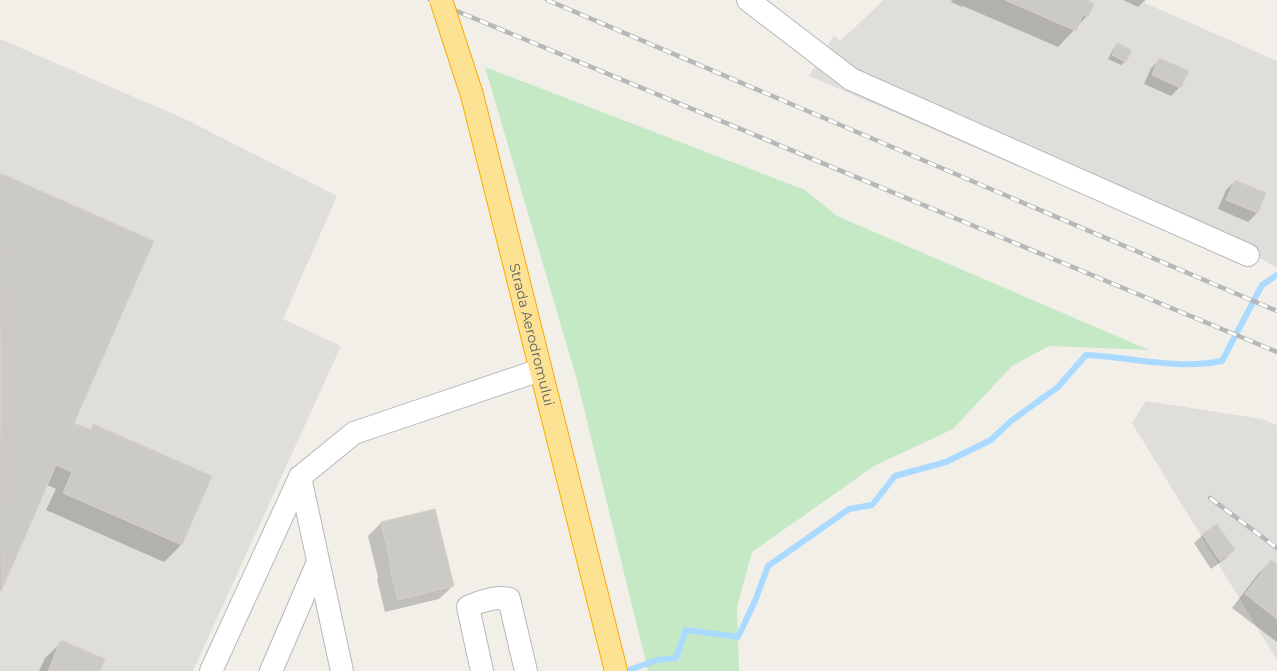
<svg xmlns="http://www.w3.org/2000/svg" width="1277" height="671" viewBox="0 0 1277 671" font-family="Montserrat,sans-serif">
<rect width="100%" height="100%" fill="#f1efe8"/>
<g fill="#e0deda">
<polygon points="884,0 1146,0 1145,3 1277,61 1277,268 1251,253 1243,262 809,76 834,35 840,41"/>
<polygon points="0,39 185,119 337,196 283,319 341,346 193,671 0,671"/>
<polygon points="1146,401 1262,419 1277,425 1277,660 1132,423"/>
</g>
<polygon fill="#c5e8c5" points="485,67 805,190 837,216 1149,350 1049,346 1012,366 953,429 874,466 752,552 737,607 739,671 648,671 577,380"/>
<g fill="#0003">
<polygon points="952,0 1088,0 1087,16 1058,47 963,6 962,7 951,2"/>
<polygon points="1123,0 1145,0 1138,7"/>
<polygon points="1117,44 1126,61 1121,65 1108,59 1113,49"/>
<polygon points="1160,59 1180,87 1171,96 1144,84 1151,68"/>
<polygon points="0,174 153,241 73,424 89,430 94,426 211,477 181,545 164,562 46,510 56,489 47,485 0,591"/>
<polygon points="1235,181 1265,194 1257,213 1248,222 1218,209 1226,190"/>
<polygon points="434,510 453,586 439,599 385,612 377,579 378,577 368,536 381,523"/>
<polygon points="1203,535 1234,550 1225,559 1211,569 1194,543"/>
<polygon points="1271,561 1277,566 1277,642 1232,608 1258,574"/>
<polygon points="62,642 99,671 39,671 45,658"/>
</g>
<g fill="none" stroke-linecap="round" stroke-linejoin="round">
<path stroke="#aadaff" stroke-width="6" d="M626,671L657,660L676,658L686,630L738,637L755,601L768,566L849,509L872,505L895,476L946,462L991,440L1011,421L1058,387L1086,355C1131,357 1177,370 1222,361L1262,285L1277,275"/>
</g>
<g fill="#cccac5" stroke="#d6d1c6">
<polygon points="1005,0 1089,0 1088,1 1094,4 1088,17 1083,15 1076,31"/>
<polygon points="1117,43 1132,50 1126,62 1112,55"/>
<polygon points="1159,58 1189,71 1181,88 1152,75"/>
<polygon points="0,173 154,241 74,423 91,430 93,424 212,476 182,545 63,493 72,472 56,465 1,592"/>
<polygon points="1235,180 1266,193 1258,213 1226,200"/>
<polygon points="435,509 454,586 398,600 389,565 391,564 381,522"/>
<polygon points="1217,524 1235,550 1220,561 1202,534"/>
<polygon points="1271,560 1277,565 1277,619 1245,594"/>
<polygon points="61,640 105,659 100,671 48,671"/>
</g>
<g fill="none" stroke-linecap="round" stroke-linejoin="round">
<g stroke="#b5b8bc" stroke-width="24">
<g id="minor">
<polyline points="748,0 851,79 1248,255"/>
<polyline points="300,477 342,671"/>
<polyline points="211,671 300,477 354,433 540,370"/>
<polyline points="271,671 318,562"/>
<path d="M482,671L468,607C480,601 497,596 509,599L526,671"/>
</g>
</g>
<g stroke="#f9ab00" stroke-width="24">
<g id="highway">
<path id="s1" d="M472,95L616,671"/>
</g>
</g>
<use href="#minor" stroke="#fff" stroke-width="22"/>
<use href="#highway" stroke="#fde293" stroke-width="22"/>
<g stroke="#b6b7b8" stroke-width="4.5">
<g id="rail">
<polyline points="430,0 1277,352"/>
<polyline points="547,0 1277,311"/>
<polyline points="1210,498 1277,548"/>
</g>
</g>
<use href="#rail" stroke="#fff" stroke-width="3" stroke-dasharray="9" stroke-linecap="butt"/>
<g stroke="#f9ab00" stroke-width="24" stroke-linecap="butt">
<polyline id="highway-bridge" points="441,0 472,95"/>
</g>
<use href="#highway-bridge" stroke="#fde293" stroke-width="22"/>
</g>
<g text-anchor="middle" stroke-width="3.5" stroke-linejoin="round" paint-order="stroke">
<g font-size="14" fill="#5f6368" stroke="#fff">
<text dy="5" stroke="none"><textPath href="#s1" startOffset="247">Strada Aerodromului</textPath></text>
</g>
</g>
</svg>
